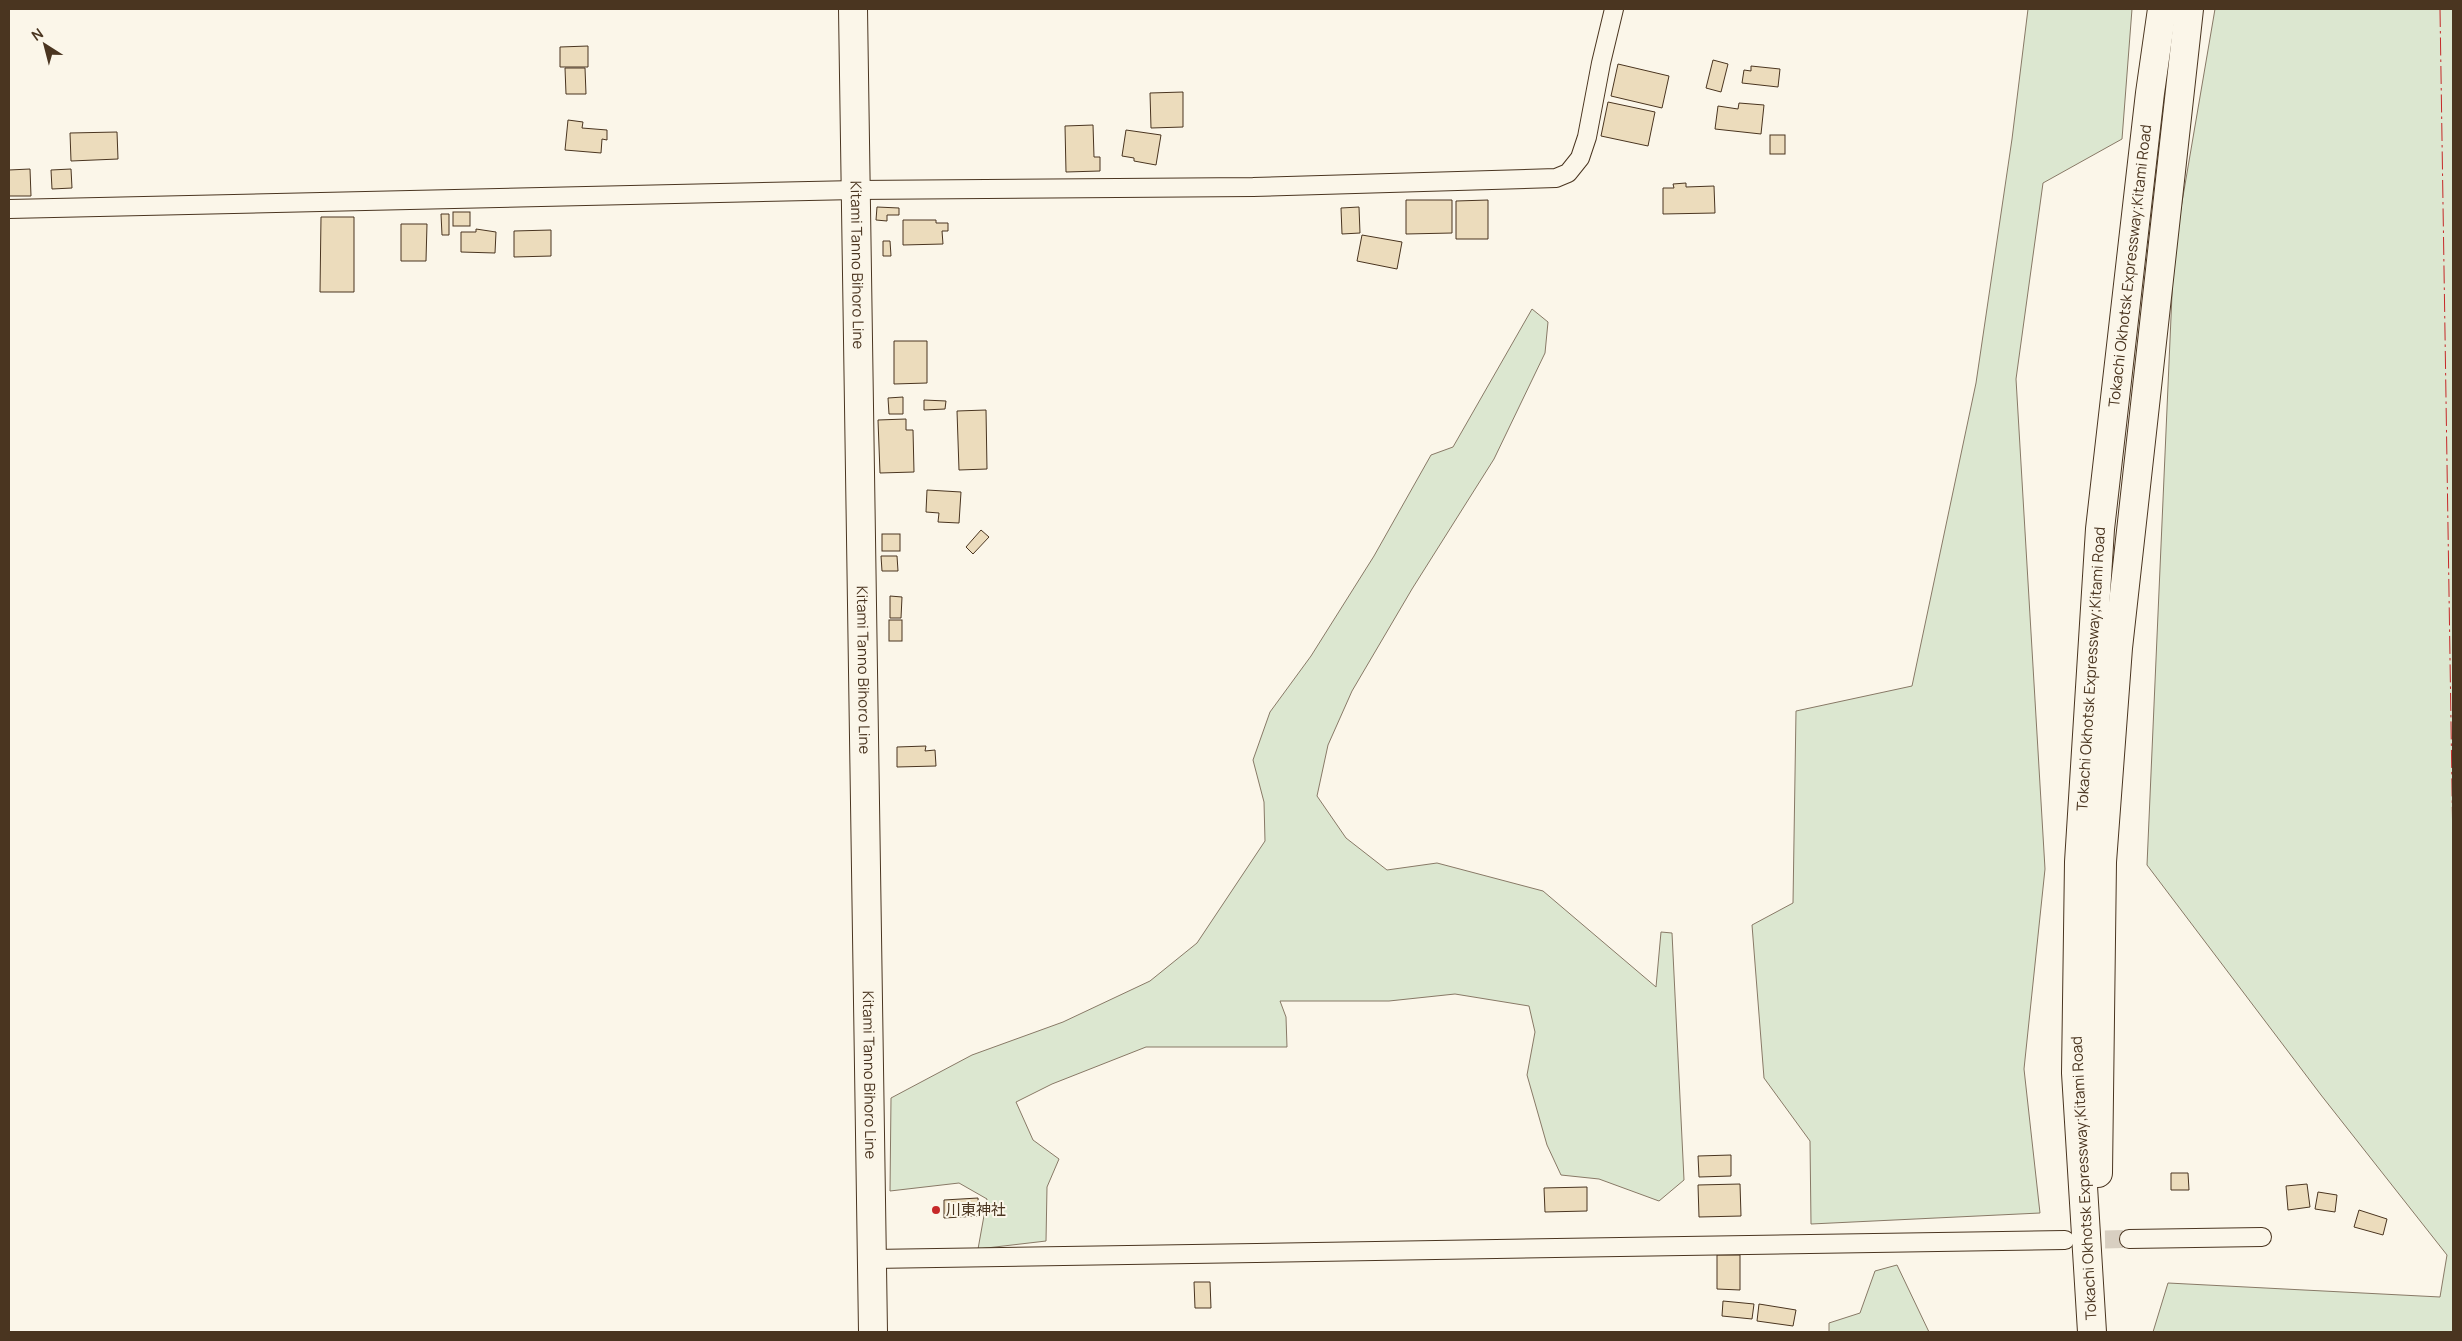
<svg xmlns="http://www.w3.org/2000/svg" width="2462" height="1341" viewBox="0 0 2462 1341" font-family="Manrope,'Noto Sans JP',sans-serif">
<rect width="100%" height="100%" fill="#fbf6e9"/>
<g fill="#dce7d0" stroke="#887966">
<polygon points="2028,9 2132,9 2122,139 2043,183 2016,379 2045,869 2024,1069 2040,1213 1811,1224 1810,1141 1764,1078 1752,925 1793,903 1796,711 1912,686 1976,383 2012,139"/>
<polygon points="2215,9 2453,9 2453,1332 2153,1332 2168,1283 2440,1297 2447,1255 2321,1095 2147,865 2174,249"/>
<polygon points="1532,309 1548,322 1545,353 1494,459 1412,589 1352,691 1328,745 1317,796 1346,838 1387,870 1437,863 1543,891 1656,987 1661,932 1672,933 1684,1180 1659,1201 1599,1179 1561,1175 1547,1145 1527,1075 1535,1032 1529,1006 1455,994 1389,1001 1280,1001 1286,1017 1287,1047 1146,1047 1052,1084 1016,1102 1033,1140 1059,1159 1047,1187 1046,1241 978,1249 987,1199 959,1183 890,1191 891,1098 972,1055 1063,1022 1150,981 1197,943 1265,841 1264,802 1253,760 1270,712 1311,656 1374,556 1431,455 1453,447"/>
<polygon points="1897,1265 1929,1332 1829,1332 1829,1323 1860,1313 1875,1271"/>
</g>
<g fill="#ecdcbc" stroke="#4a3520">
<polygon points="588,46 588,67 560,67 560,47"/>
<polygon points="1713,60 1728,64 1721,92 1706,88"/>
<polygon points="1618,64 1669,76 1662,108 1611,96"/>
<polygon points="1751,66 1780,69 1778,87 1742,83 1744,70 1751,71"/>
<polygon points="565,68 585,68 586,94 566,94"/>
<polygon points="1183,92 1183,127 1151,128 1150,93"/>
<polygon points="1608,102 1655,112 1648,146 1601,136"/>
<polygon points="1739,103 1764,105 1761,134 1715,129 1718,106 1738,109"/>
<polygon points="568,120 583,122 582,128 607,130 607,140 602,139 601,153 565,150"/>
<polygon points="1093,125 1094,157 1100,157 1100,171 1066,172 1065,126"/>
<polygon points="1126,130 1161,135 1156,165 1134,161 1134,158 1122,156"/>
<polygon points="117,132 118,159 71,161 70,133"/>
<rect x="1770" y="135" width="15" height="19"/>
<polygon points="30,169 31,196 9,196 9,170"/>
<polygon points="71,169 72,188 52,189 51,170"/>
<polygon points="1686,183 1686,187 1714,186 1715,213 1663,214 1663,188 1674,188 1673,184"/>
<polygon points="1406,200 1452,200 1452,233 1406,234"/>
<polygon points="1488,200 1488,239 1456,239 1456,201"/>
<polygon points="877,207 899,208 899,215 887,215 887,221 876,220"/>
<polygon points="1359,207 1360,233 1342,234 1341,208"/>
<rect x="453" y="212" width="17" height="14"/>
<polygon points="441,214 449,214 449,235 442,235"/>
<polygon points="321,217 354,217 354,292 320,292"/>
<polygon points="903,220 936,220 936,223 948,223 948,231 942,231 943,244 903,245"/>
<polygon points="401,224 427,224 426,261 401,261"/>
<polygon points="476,229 496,232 495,253 461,252 461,232 476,232"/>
<polygon points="551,230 551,256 514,257 514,231"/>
<polygon points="1362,235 1402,242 1397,269 1357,261"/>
<polygon points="883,241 890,241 891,256 883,256"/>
<polygon points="894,341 927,341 927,383 894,384"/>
<polygon points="903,397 903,414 889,414 888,398"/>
<polygon points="924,400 946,401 945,409 924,410"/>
<polygon points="986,410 987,469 959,470 957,411"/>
<polygon points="906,419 906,430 913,430 914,472 880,473 878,420"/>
<polygon points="927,490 961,492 959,523 938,522 939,513 926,512"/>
<polygon points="981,530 989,537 973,554 966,547"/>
<rect x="882" y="534" width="18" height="17"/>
<polygon points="881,556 897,556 898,571 882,571"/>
<polygon points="890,596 902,597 901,618 890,618"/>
<rect x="889" y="620" width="13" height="21"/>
<polygon points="926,746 925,751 935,750 936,766 897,767 897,747"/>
<polygon points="1731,1155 1731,1176 1699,1177 1698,1156"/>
<polygon points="2171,1173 2188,1173 2189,1190 2171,1190"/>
<polygon points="1740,1184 1741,1216 1699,1217 1698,1185"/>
<polygon points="2307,1184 2310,1207 2288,1210 2286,1186"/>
<polygon points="1587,1187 1587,1211 1545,1212 1544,1188"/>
<polygon points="2318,1192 2337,1195 2335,1212 2315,1209"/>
<polygon points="978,1198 979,1216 944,1218 944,1200"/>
<polygon points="2359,1210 2387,1219 2383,1235 2354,1227"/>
<polygon points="1717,1255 1740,1255 1740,1290 1717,1289"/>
<polygon points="1194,1282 1210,1282 1211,1308 1195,1308"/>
<polygon points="1723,1301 1754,1304 1752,1319 1722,1316"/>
<polygon points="1759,1304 1796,1310 1793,1326 1757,1321"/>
</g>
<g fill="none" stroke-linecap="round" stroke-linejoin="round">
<polyline stroke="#d8cfc1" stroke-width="18" stroke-dasharray="18 9" stroke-linecap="butt" points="2078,1240 2129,1239"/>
<g stroke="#4a3520" stroke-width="20">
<g id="minor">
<polyline points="9,209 856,190 1253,187 1556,178 1568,173 1580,158 1587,137 1601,63 1614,9"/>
<polyline points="2129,1239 2262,1237"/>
<polyline points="872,1259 2065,1240"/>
</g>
</g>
<g stroke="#4a3520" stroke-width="30">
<g id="primary">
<path id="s1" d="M853,9L873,1332"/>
</g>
</g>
<g stroke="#4a3520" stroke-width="30">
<g id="motorway">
<polyline points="2098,1173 2102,862 2118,648 2189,9"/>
<path id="s2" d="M2092,1332L2076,1073L2079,862L2100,529L2150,93L2162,9"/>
</g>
</g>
<use href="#minor" stroke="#fbf6e9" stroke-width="18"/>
<use href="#primary" stroke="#fbf6e9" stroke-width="28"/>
<use href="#motorway" stroke="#fbf6e9" stroke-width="28"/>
<polyline stroke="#c62828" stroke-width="1" stroke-dasharray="18 4 2.5 4" stroke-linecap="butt" points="2440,9 2453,852"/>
</g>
<circle fill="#c62828" stroke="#fbf6e9" stroke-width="2" cx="936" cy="1210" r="5"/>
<g text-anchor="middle" stroke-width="4" stroke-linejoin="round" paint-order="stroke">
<g font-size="15" fill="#4a3520" stroke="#fbf6e9">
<text dy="5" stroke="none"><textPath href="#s1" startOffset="256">Kitami Tanno Bihoro Line</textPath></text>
<text dy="5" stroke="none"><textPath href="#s2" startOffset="1069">Tokachi Okhotsk Expressway;Kitami Road</textPath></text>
<text dy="5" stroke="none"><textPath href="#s2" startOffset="664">Tokachi Okhotsk Expressway;Kitami Road</textPath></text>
<text dy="5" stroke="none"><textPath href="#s1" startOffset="661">Kitami Tanno Bihoro Line</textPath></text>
<text dy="5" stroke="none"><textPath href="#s1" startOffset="1066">Kitami Tanno Bihoro Line</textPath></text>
<text transform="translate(2084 1178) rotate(-93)" y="5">Tokachi Okhotsk Expressway;Kitami Road</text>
</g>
<g font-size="15" fill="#4a3520" stroke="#fbf6e9" text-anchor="start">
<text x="946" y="1215">川東神社</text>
</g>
</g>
<rect width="2462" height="1341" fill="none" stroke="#4a3520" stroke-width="20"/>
<g transform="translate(45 45) rotate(324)" stroke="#fbf6e9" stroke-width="4" paint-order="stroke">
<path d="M0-4L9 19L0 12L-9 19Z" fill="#4a3520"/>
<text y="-8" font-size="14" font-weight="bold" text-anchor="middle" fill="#4a3520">N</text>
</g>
</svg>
